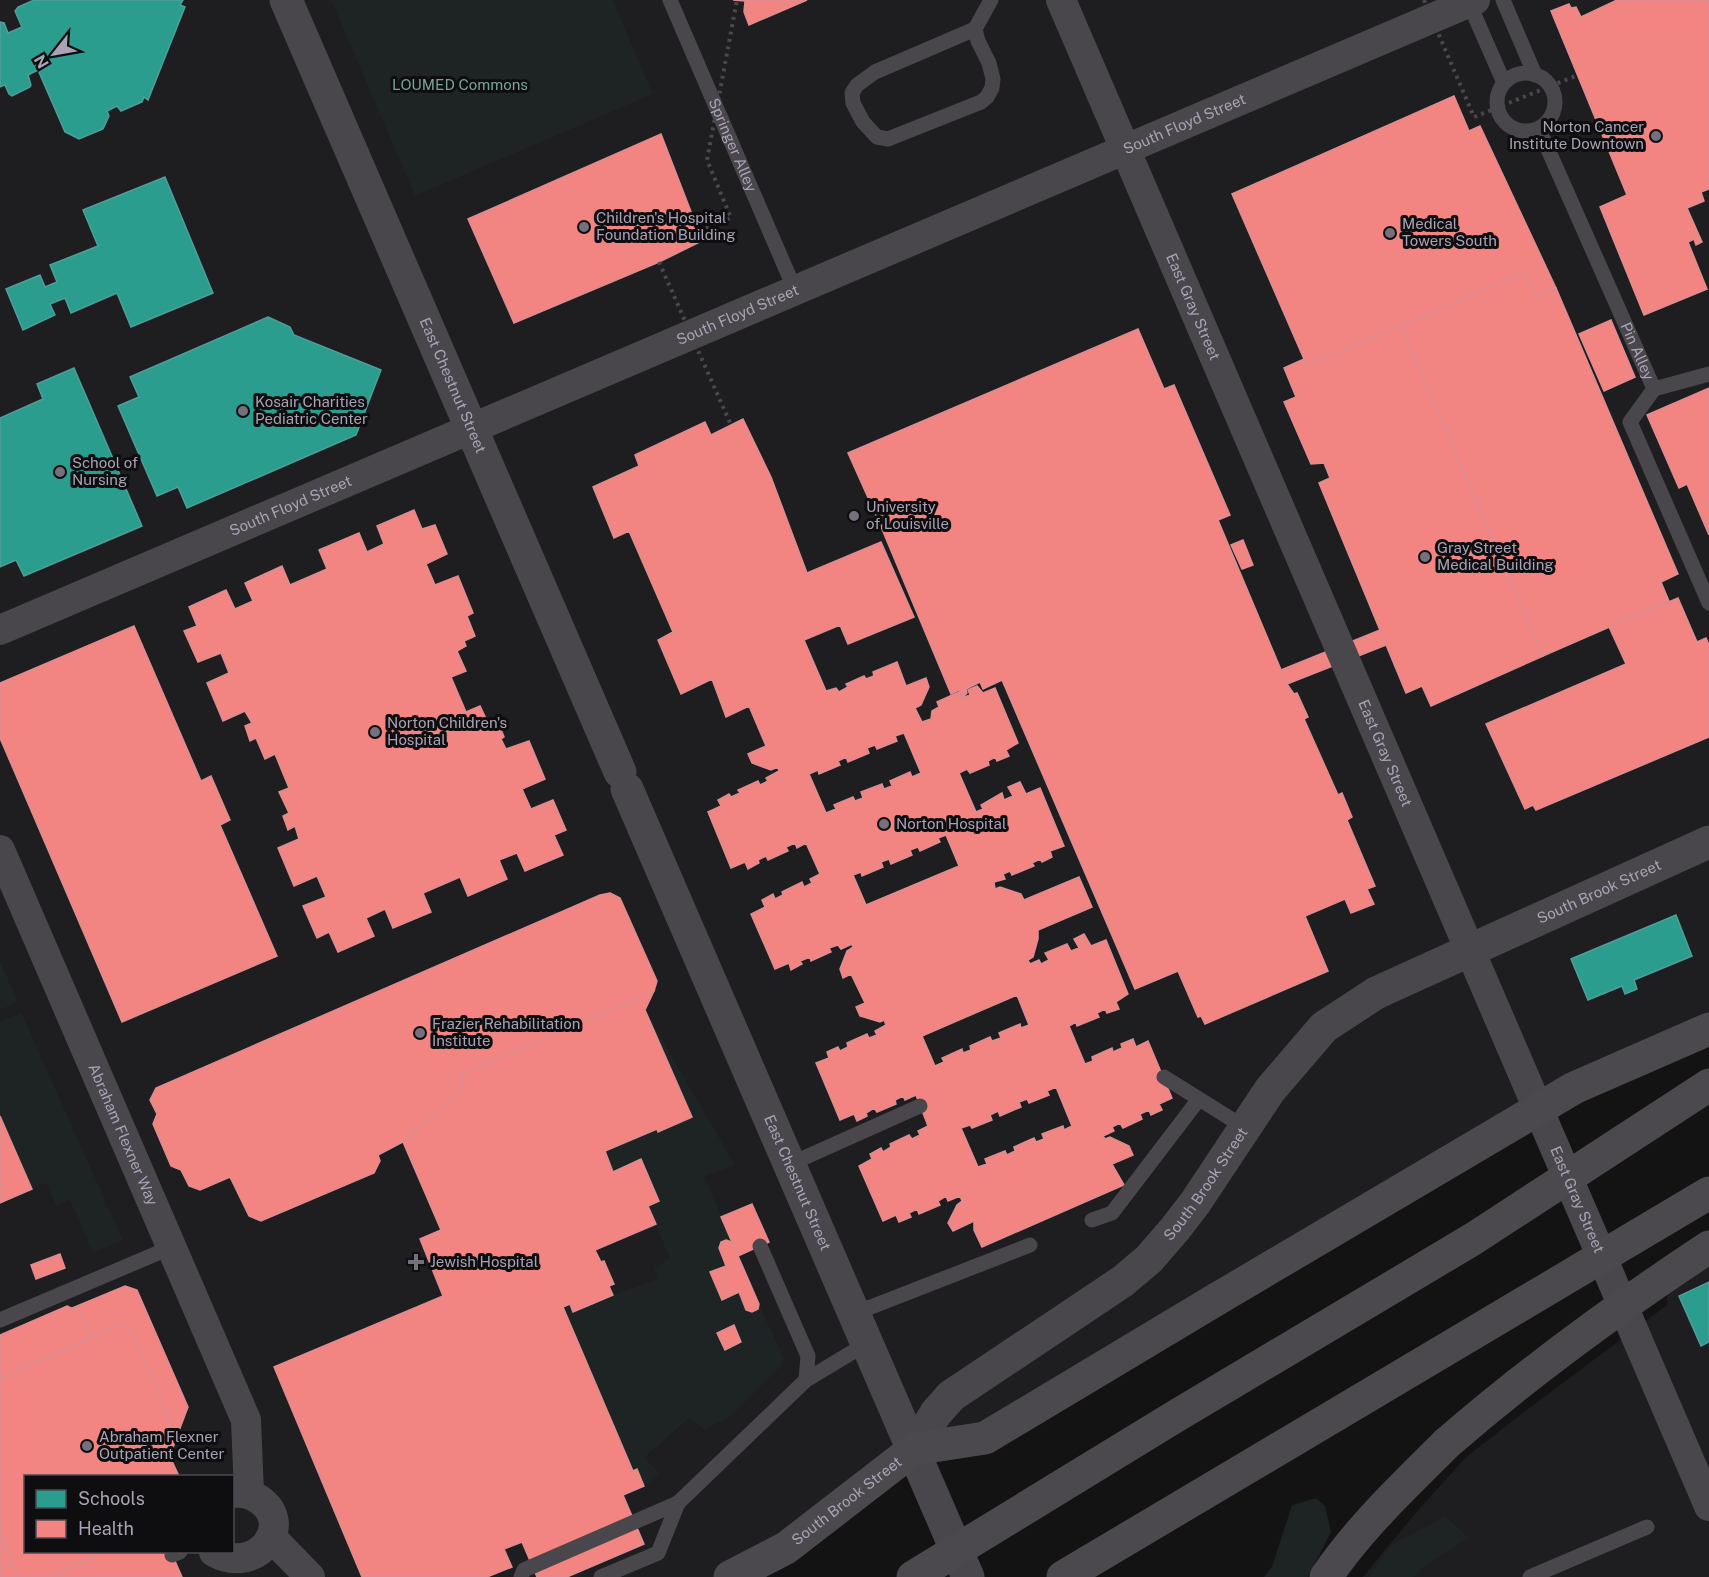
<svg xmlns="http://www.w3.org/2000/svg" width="1709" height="1577" viewBox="0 0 1709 1577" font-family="'Public Sans',sans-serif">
<rect width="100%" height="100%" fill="#131313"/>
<g fill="#1e1d1f" fill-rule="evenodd">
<path d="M0,0H1709V1031L948,1443L730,1577H0ZM26,1476H232V1552H26Z"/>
<polygon points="1709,1264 1709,1577 1363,1577 1413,1516 1466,1457 1524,1412 1667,1305 1667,1283"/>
</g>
<g fill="#1d2423">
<polygon points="331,0 613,0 653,94 415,196"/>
<polygon points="0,961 18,1002 0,1010"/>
<polygon points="645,1010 735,1165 705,1177 732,1242 726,1240 721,1242 719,1248 726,1266 710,1273 722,1299 739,1292 746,1310 758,1309 759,1304 784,1358 782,1365 731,1416 704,1430 689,1418 645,1457 660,1475 644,1486 633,1471 563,1307 613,1295 657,1279 654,1267 670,1259 648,1206 659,1201 641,1160 613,1172 605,1151 657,1129 659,1132 692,1117"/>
<polygon points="21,1012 123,1240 93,1253 70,1200 56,1206 46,1183 32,1189 0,1116 0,1022"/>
<polygon points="1316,1498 1325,1506 1331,1532 1308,1577 1264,1577 1272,1567 1292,1505"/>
<polygon points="1445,1516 1469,1538 1422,1568 1413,1577 1368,1577 1391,1545"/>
</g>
<g fill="#2a9d8f" stroke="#509e9a" stroke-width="1.5">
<polygon points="34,0 183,0 180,5 185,7 148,100 144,97 142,102 121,111 117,106 107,111 109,116 103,129 79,139 65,132 38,70 28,75 31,85 30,87 12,96 9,94 5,85 0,87 0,22 4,23 8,33 22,27 15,11 18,7"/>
<polygon points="165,177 213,293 131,327 117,293 71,313 65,298 50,304 55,315 23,330 6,289 40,275 45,287 57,282 50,265 98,246 83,210"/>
<polygon points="268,317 290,327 294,335 381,370 356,435 187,508 178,487 157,496 118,406 139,397 130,377"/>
<polygon points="74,368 142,526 24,576 16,560 0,567 0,418 43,399 37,384"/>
<polygon points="1676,915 1692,956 1634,980 1637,989 1625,994 1622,986 1588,1000 1571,959"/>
<polygon points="1709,1282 1709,1342 1701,1346 1679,1296"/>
</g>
<g fill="#f28482" stroke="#dc8d91" stroke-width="1.5" fill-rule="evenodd">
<polygon points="733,0 807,0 749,25 744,12 745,1"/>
<polygon points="1617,0 1709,0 1709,189 1701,192 1704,201 1687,208 1702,242 1696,245 1694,239 1688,242 1707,289 1644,315 1600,207 1627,195 1551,11 1569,4 1571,8 1576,7 1581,17"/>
<polygon points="1454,96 1469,131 1480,126 1556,288 1536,296 1526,272 1307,366 1232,194"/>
<polygon points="661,134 695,222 704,240 659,262 514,323 468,219"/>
<polygon points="1526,272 1536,296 1556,288 1678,574 1661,582 1669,601 1543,656 1401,326"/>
<polygon points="1611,320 1635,377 1604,391 1579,334"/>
<polygon points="1401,326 1543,656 1431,706 1422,686 1406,693 1319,483 1330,478 1324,463 1311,464 1284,402 1296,397 1284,368 1304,359 1307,366"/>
<polygon points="1138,329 1164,389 1174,385 1230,515 1218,520 1287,684 1294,694 1297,693 1308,717 1304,719 1338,795 1342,793 1352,817 1347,820 1375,886 1367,889 1374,904 1351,913 1345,899 1305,916 1328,971 1205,1024 1201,1016 1198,1017 1178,971 1135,989 1002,680 983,689 980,682 966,689 967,693 963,697 959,690 951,694 879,522 848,453"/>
<polygon points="1709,388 1709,535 1687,484 1679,488 1647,415"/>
<path d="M743,419L771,477L807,573L881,542L914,617L848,644L840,625L804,640L826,691L836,688L839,692L848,687L846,684L864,676L866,679L874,676L873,672L897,662L906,686L926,678L929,687L921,705L915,708L922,722L931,719L932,711L939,707L937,702L959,692L962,698L970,695L968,690L977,686L983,693L995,688L1018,743L1006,750L1009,756L997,761L995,757L988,761L989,765L970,773L967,769L959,773L976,812L983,809L981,805L1002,793L1004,800L1013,796L1008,787L1020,782L1026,794L1040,788L1064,846L1050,851L1052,857L1042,862L1040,859L1032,863L1034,866L1012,875L1010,871L1003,874L1005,879L994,882L995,889L1000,887L1021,894L1024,900L1079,877L1092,907L1038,930V939L1033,957L1028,960L1030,964L1039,960L1041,964L1049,960L1045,953L1067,944L1071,951L1079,948L1074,939L1084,934L1091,946L1106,940L1128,994L1116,1002L1119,1009L1107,1013L1105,1009L1097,1013L1099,1017L1077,1026L1076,1022L1069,1026L1085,1064L1093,1061L1092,1057L1112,1048L1113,1052L1122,1048L1121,1044L1133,1039L1136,1047L1148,1041L1172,1098L1159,1104L1162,1110L1151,1115L1149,1110L1140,1114L1142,1119L1123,1128L1120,1123L1112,1127L1114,1131L1103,1136L1105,1139L1110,1137L1129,1146L1133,1155L1112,1164L1124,1185L982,1247L974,1230V1221L953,1231L948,1223L957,1205L962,1201L960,1196L948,1201L946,1196L938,1201L940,1205L919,1214L917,1209L909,1213L911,1217L899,1222L896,1215L883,1221L859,1166L872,1159L870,1154L881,1148L883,1152L891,1147L890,1144L909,1135L912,1139L920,1135L918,1131L928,1126L916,1095L905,1100L903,1096L895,1100L896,1104L877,1112L874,1108L866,1113L867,1116L857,1121L854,1114L840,1120L816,1063L829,1058L827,1052L838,1047L840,1051L848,1047L847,1043L867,1034L869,1038L877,1035L875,1031L886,1025L884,1020L880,1022L860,1016L856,1007L865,1003L851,974L843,978L840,969L847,951L853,947L852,944L841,949L838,945L829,948L831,952L811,961L810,957L800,961L802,964L791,970L789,963L775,969L751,914L765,907L762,900L773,894L775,899L783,895L782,892L802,882L804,887L812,883L810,879L820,874L806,843L797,848L795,843L786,847L788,851L768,860L766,856L758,860L759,863L748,869L745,862L731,868L708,812L721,806L718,800L729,794L731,797L740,793L738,790L758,781L760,785L768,781L766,778L779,771L778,767L771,770L752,763L748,754L766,746L749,706L726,717L712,679L681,694L658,640L673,632L629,531L614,538L593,487L639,466L635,455L705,422L711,435ZM904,733L921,773L912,777L910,772L890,781L892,786L884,789L882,784L861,792L863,798L855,801L853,797L834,805L836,809L826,813L809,774L818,770L819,774L840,765L838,761L846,757L848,762L869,753L867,748L875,745L877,749L897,741L895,736ZM946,835L959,866L866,905L853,875L861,872L862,876L883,867L881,862L889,859L891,864L912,855L910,850L918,847L920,851L940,842L938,838ZM1017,995L1029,1025L1021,1028L1020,1024L999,1033L1001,1038L992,1041L990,1037L970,1046L971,1050L963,1053L962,1049L942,1058L944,1062L935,1066L922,1036ZM1056,1087L1072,1126L1064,1130L1063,1126L1042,1134L1044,1139L1036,1142L1034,1138L1014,1147L1015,1151L1007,1155L1005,1151L985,1159L987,1164L978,1167L961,1128L970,1125L972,1128L992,1120L990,1115L998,1111L1000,1116L1021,1107L1019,1102L1027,1099L1029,1103L1049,1095L1047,1091Z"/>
<polygon points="414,510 422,529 435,525 447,554 426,564 435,585 458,576 473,613 467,616 475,636 464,641 466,646 457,651 466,671 451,677 466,712 480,706 490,727 499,724 504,737 501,739 506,749 529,741 545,779 522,789 531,809 553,800 566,830 554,835 563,855 525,871 517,853 499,860 507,879 468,896 460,877 423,893 431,912 393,928 385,909 366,918 374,936 338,952 329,932 317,938 303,906 326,897 317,876 294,886 278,848 299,839 295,826 288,830 283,816 289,813 279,792 289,788 275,754 265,759 256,738 250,741 245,726 252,723 245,711 223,721 207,683 229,673 221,653 198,662 184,631 197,626 189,607 226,590 235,609 253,601 245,583 282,566 290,585 327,569 319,550 359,533 367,552 384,544 377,526"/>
<polygon points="1243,540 1253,565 1242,569 1231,545"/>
<polygon points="1678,598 1697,642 1706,638 1709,645 1709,737 1536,810 1533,805 1525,809 1486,724 1626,664 1609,627"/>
<polygon points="134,626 201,781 211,776 230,820 220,825 277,956 122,1022 0,738 0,683"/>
<polygon points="1380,630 1386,645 1287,684 1281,670"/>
<polygon points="610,893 620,898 657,981 654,991 460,1075 463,1081 458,1093 403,1142 378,1155 380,1161 374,1173 261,1221 249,1216 230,1177 200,1190 189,1186 181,1170 171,1166 153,1124 157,1114 150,1100 156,1088 600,895"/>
<polygon points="654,991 645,1010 692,1117 658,1132 657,1129 605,1151 613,1172 641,1159 659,1201 648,1206 656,1224 595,1250 601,1262 604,1261 614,1284 609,1286 613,1295 573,1312 570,1304 563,1307 633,1471 637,1469 644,1486 623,1495 644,1544 567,1577 537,1577 522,1542 504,1549 512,1567 487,1577 362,1577 274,1367 443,1296 420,1239 441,1230 403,1142 458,1093 463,1081 460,1075"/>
<polygon points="0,1116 32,1189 0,1203"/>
<polygon points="752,1204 769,1242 738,1256 721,1217"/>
<polygon points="726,1240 732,1242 759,1304 758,1309 752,1312 746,1310 739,1292 722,1300 710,1272 726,1266 719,1248 721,1242"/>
<polygon points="60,1254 65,1268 36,1279 31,1265"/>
<polygon points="125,1286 137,1290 188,1407 177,1436 131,1329 119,1325 91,1337 80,1312 72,1308"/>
<polygon points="67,1306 80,1312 91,1337 0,1379 0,1335"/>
<polygon points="119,1325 131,1329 177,1436 170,1457 179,1476 26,1476 26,1552 105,1552 49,1577 19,1577 0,1530 0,1379"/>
<polygon points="734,1325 741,1342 725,1350 717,1333"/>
<polygon points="0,1530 13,1563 0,1569"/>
<polygon points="105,1552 171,1552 182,1577 49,1577"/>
<polygon points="13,1563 19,1577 0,1577 0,1569"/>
</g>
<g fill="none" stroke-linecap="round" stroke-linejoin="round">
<g stroke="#49474c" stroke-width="15">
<path id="s1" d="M670,0L795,290"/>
<polyline points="1503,0 1535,75"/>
<polyline points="1469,3 1504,83"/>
<polyline points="975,29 978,41 989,63 993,79 992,88 987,97 981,102 888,139 877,137 863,122 853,103 852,93 857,85 875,72 975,29 991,0"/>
<circle cx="1526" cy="102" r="29"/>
<path id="s2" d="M1539,129L1654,389L1630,422L1709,603"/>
<polyline points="1654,389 1709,374"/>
<polyline points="1164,1077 1244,1127"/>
<polyline points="788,1165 920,1106"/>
<polyline points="1092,1220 1112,1213 1199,1099"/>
<polyline points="760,1246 808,1356 806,1380"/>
<polyline points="853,1314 1030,1245"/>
<polyline points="0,1320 172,1247"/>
<polyline points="172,1555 180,1552"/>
<polyline points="521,1577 524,1570 678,1503"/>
<polyline points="601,1577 658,1553 678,1503 806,1380 866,1344"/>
<polyline points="1530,1577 1647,1527"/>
</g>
<g stroke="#49474c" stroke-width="30">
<path id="s3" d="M1061,0L1709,1506"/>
<path id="s4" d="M0,630L1475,0"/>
<path id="s5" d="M0,850L246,1420L249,1493"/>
<polyline points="272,1538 310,1577"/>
<path d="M214,1552C258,1577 299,1521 255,1497C248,1493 241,1492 232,1493"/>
</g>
<g stroke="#49474c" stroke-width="33">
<path id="s6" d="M286,0L620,772"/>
<path id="s7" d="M627,789L968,1577"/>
<path id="s8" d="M914,1449L936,1413L951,1396L1123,1281L1149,1259L1175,1229L1195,1203L1270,1090L1324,1027L1376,993L1709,842"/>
</g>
<path stroke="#4c494e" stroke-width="33" id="s9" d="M730,1577L786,1548L914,1449"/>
<g stroke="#4b494e" stroke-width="33">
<polyline points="914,1449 985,1438 1217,1299"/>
<path d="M1326,1577C1360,1527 1404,1486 1447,1443"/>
</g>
<g stroke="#4a484e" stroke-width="4" stroke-dasharray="3 4.5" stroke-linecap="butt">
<polyline points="1424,0 1474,117 1578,75"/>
<polyline points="699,231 731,218 707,160 737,0"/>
<polyline points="659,262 731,425"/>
</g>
<g stroke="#4b494e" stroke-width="33">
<polyline points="1217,1299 1574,1088 1709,1029"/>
<path d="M1447,1443C1529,1372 1618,1307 1709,1247"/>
<polyline points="913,1577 1176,1416 1473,1239 1709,1085"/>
<polyline points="1063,1577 1709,1193"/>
</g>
</g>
<g fill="#75707c" stroke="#0e0d0f" stroke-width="2">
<circle cx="1656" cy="136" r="6"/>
<circle cx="584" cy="227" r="6"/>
<circle cx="1390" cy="233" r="6"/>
<circle cx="243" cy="411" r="6"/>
<circle cx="60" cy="472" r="6"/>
<circle cx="854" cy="516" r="6"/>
<circle cx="1425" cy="557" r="6"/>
<circle cx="375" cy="732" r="6"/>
<circle cx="884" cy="824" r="6"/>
<circle cx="420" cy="1033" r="6"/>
<path d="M413 1253h6v6h6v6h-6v6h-6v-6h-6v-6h6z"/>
<circle cx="87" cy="1446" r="6"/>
</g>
<g text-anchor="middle" stroke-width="6" stroke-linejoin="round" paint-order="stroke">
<g font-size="15" fill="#77a299" stroke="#0e0d0f">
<text x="460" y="90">LOUMED Commons</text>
</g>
<g font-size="15" fill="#aaa2b5" stroke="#0e0d0f">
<text dy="5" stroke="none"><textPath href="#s4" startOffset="1288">South Floyd Street</textPath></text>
<text dy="5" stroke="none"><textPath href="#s1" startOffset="158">Springer Alley</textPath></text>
<text dy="5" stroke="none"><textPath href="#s3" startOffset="334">East Gray Street</textPath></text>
<text dy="5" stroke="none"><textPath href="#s4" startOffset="802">South Floyd Street</textPath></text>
<text dy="5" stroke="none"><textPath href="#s2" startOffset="243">Pin Alley</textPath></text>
<text dy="5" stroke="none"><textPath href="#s6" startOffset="420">East Chestnut Street</textPath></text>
<text dy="5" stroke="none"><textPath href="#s4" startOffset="316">South Floyd Street</textPath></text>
<text dy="5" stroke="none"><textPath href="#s3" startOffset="820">East Gray Street</textPath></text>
<text dy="5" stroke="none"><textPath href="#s8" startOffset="904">South Brook Street</textPath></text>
<text dy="5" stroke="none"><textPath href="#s5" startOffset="310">Abraham Flexner Way</textPath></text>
<text dy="5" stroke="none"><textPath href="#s7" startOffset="429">East Chestnut Street</textPath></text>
<text dy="5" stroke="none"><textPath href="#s8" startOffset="400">South Brook Street</textPath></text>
<text dy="5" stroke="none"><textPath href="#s3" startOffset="1306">East Gray Street</textPath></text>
<text dy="5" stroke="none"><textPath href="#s9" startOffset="140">South Brook Street</textPath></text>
</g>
<g font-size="15" fill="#aaa2b5" stroke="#0e0d0f" text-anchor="start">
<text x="1644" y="132" text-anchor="end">Norton Cancer<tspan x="1644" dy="17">Institute Downtown</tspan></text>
<text x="596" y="223">Children's Hospital<tspan x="596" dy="17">Foundation Building</tspan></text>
<text x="1402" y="229">Medical<tspan x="1402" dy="17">Towers South</tspan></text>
<text x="255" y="407">Kosair Charities<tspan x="255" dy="17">Pediatric Center</tspan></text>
<text x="72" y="468">School of<tspan x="72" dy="17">Nursing</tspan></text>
<text x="866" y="512">University<tspan x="866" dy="17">of Louisville</tspan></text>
<text x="1437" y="553">Gray Street<tspan x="1437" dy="17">Medical Building</tspan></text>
<text x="387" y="728">Norton Children's<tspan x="387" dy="17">Hospital</tspan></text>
<text x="896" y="829">Norton Hospital</text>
<text x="432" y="1029">Frazier Rehabilitation<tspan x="432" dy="17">Institute</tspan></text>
<text x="430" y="1267">Jewish Hospital</text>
<text x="99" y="1442">Abraham Flexner<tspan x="99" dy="17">Outpatient Center</tspan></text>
</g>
</g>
<rect x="24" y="1475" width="210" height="78" fill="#0e0d0f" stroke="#4c4951" stroke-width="1.5"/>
<rect x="36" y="1490" width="30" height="18" fill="#2a9d8f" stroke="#4c4951" stroke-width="1.5"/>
<text x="78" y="1505" font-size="18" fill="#aaa2b5">Schools</text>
<rect x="36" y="1520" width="30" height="18" fill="#f28482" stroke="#4c4951" stroke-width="1.5"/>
<text x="78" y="1535" font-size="18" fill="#aaa2b5">Health</text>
<g transform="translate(54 54) rotate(239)" stroke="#0e0d0f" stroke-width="4.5" paint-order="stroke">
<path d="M0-4.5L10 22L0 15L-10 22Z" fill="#aaa2b5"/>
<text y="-9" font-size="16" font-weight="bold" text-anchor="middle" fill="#aaa2b5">N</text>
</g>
</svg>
